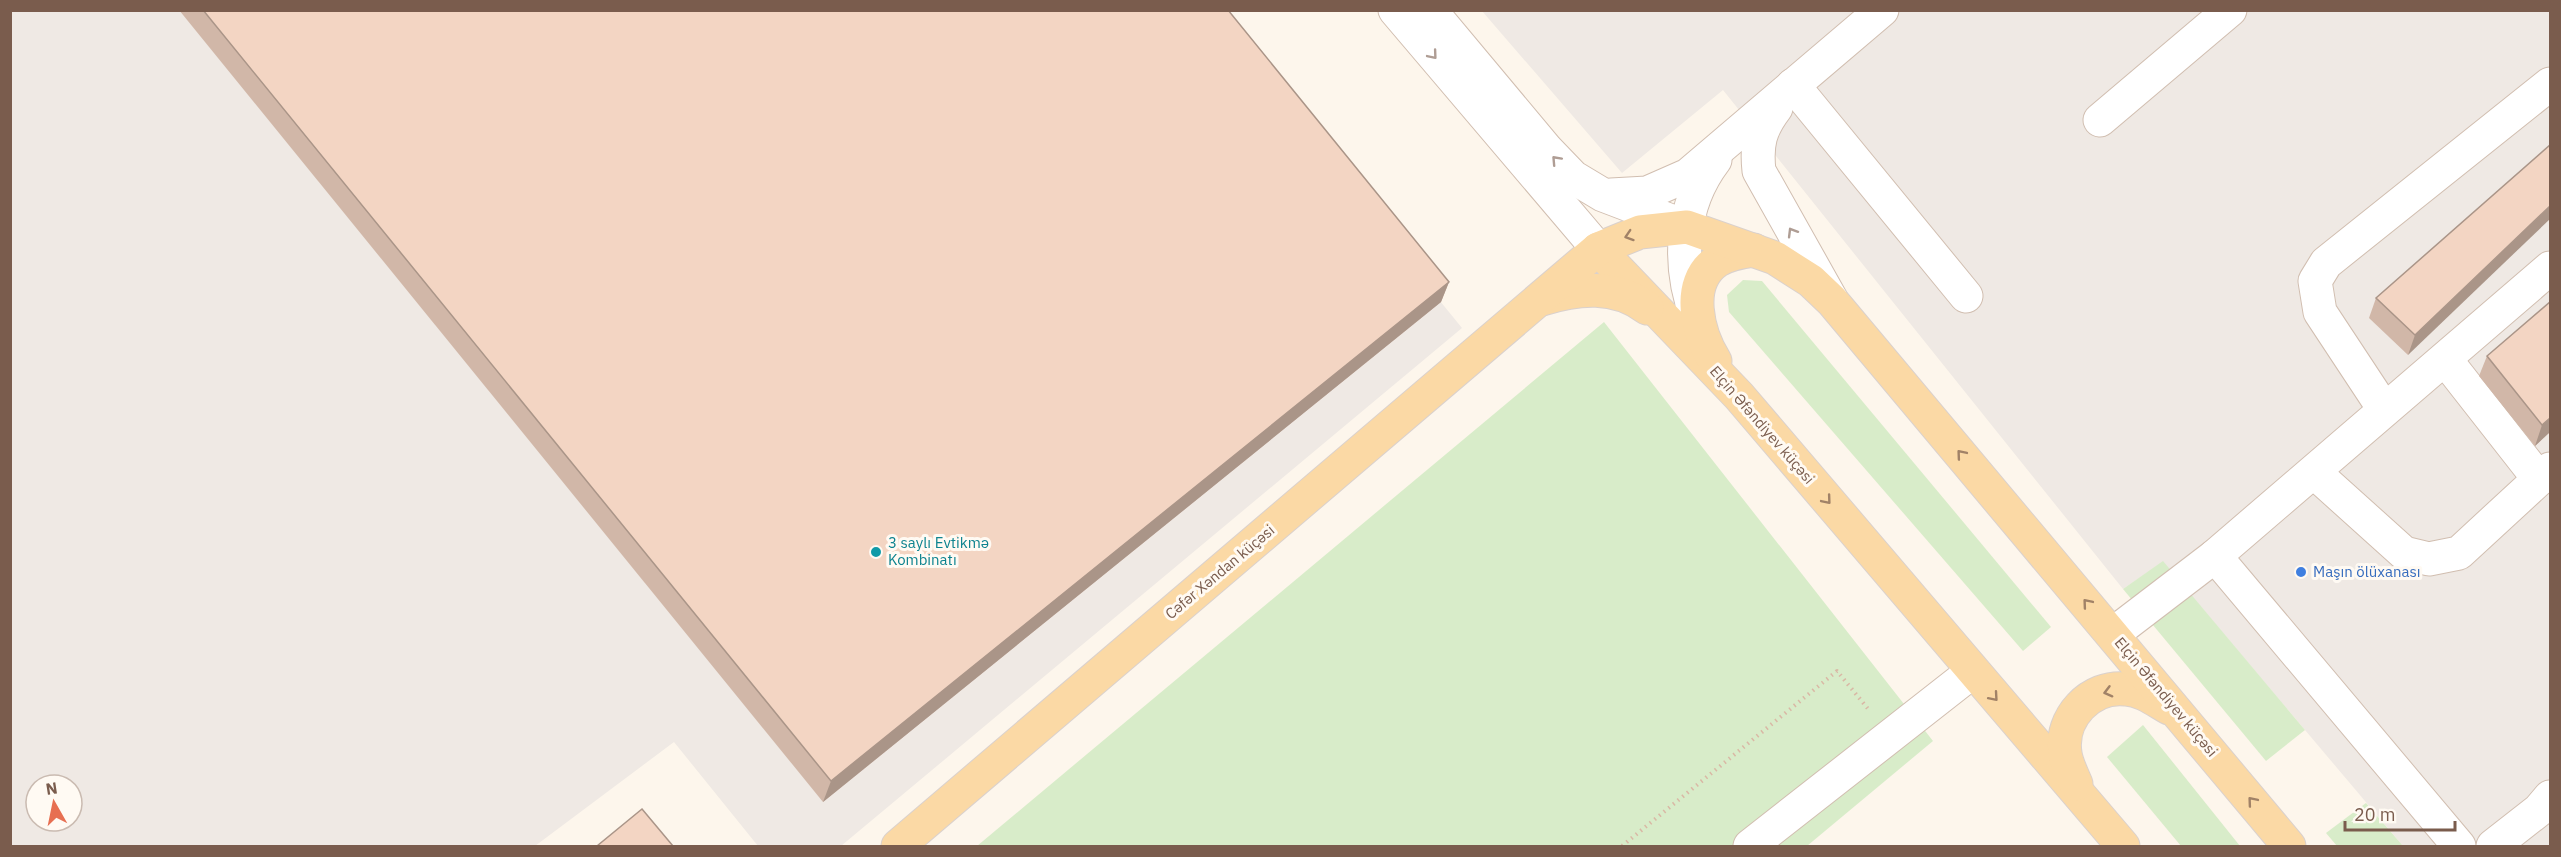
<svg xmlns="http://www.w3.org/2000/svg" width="2561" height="857" viewBox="0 0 2561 857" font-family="'IBM Plex Sans',sans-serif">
<rect width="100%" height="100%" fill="#fdf6ec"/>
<g fill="#efe9e4" fill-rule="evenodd">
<path d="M10,11H1204L1462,328L841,846H758L674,742L535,846H11ZM36,785H72V821H36Z"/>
<polygon points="1482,11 2550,11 2550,846 2403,846 2163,562 2123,589 1723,90 1622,173"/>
</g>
<g fill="#d8ecc9">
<polygon points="1743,280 1762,281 2051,627 2023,651 1729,312 1727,295"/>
<polygon points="1604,322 1933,741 1807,846 977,846"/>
<polygon points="2163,561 2305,730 2266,761 2123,589"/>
<polygon points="2143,725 2240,846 2181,846 2107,757"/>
<polygon points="2366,803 2403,846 2337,846 2326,833"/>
</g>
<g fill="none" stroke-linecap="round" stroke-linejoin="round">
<g stroke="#d1beb0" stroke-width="35">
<g id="minor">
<polyline points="1395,10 1598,249"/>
<polyline points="1430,10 1547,150 1573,177 1603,195 1687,227"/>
<polyline points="1793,85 1966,296"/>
<path d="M1776,108C1760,129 1756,144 1759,171L1831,299"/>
<polyline points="2100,120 2230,10"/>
<polyline points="1611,195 1647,193 1688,175 1882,10"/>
<path d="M1697,318C1677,265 1680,206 1715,160"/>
<polyline points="2445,359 2539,479"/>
<polyline points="2384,409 2320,312 2315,281 2326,263 2550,84"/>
<polyline points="2314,472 2404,553 2429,559 2459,553 2550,469"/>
<polyline points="2113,634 2215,556"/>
<polyline points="1750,846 1972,672"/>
<polyline points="2459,846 2215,556 2550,268"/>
<polyline points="2493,846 2539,810 2550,797"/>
</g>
</g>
<g stroke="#dad1cd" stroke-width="35">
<g id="major">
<polyline points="1598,249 1739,396 2123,846"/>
<path d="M1542,299C1578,288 1615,284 1647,308"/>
<path d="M1715,361C1698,334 1684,283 1717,261C1728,254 1741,252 1754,250"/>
<path d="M2076,784C2072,774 2066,763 2065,753C2060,718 2090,685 2126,689C2142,690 2155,700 2169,708"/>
<polyline points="898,846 1598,249 1640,232 1687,227 1775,258 1811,281 1832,301 2289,846"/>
</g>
</g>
<polyline stroke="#d9b8a5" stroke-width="4" stroke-dasharray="1.5 4.5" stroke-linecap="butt" points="1622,846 1837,671 1869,710"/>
<use href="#minor" stroke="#fff" stroke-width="33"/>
<use href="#major" stroke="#fbd9a5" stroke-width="33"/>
</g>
<g fill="#d1b7a8">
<polygon points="179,10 1228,10 1449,282 1441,302 823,802"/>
<polygon points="2550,145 2408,355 2369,318 2376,298"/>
<polygon points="2487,356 2550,432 2535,446 2479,376"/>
</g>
<g fill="#aa9588">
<polygon points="2550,206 2550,219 2408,355 2415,335"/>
<polygon points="1449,282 1441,302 823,802 831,781"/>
<polygon points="2550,418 2550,432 2535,446 2542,425"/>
</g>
<g fill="#f3d5c3" stroke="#aa9588" stroke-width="1.5">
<polygon points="203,10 1228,10 1449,282 831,781"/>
<polygon points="2550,145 2550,206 2415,335 2376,298"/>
<polygon points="2550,302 2550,418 2542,425 2487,356"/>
<polygon points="642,809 673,846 597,846"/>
</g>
<defs><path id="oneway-chevron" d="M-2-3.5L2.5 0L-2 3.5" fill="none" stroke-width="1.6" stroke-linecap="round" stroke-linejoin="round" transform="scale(1.5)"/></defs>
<g stroke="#af9d94">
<use href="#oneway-chevron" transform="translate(1433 55) rotate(50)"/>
<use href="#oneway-chevron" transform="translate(1556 160) rotate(-133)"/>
<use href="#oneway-chevron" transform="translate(1792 232) rotate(-121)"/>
</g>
<g stroke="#a18267">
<use href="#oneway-chevron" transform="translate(1629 236) rotate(162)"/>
<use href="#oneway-chevron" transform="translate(1961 454) rotate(-130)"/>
<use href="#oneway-chevron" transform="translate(1827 500) rotate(50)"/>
<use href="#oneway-chevron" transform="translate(2087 603) rotate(-130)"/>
<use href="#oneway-chevron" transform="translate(2108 692) rotate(165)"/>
<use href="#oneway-chevron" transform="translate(1994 697) rotate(49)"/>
<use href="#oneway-chevron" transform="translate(2252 801) rotate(-130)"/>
</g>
<circle fill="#0f9aa8" stroke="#fffaf3" stroke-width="2" cx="876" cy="552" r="6"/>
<circle fill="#3f7fe0" stroke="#fffaf3" stroke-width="2" cx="2301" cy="572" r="6"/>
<g text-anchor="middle" stroke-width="6" stroke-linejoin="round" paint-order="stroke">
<g font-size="15" fill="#7a5c4d" stroke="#fffaf3">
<text transform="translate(1762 425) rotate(49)" y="5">Elçin Əfəndiyev küçəsi</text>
<text transform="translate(1220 572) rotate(-40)" y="5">Cəfər Xəndan küçəsi</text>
<text transform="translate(2166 697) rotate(50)" y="5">Elçin Əfəndiyev küçəsi</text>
</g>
<g font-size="15" fill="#0d838f" stroke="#fffaf3" text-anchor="start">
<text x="888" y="548">3 saylı Evtikmə<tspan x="888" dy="17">Kombinatı</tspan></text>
</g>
<g font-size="15" fill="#366cbe" stroke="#fffaf3" text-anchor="start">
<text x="2313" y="577">Maşın ölüxanası</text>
</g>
</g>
<rect width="2561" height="857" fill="none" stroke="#7a5c4d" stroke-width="24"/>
<g transform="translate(54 803) rotate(351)"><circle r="28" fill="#fffaf3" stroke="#cabbb1" stroke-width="1.5"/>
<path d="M0-4.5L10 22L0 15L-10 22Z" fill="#e76f51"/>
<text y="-9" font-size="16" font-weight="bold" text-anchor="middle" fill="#7a5c4d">N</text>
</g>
<path d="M2345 821v9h110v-9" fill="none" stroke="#7a5c4d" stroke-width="3"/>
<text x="2354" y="821" font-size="18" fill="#7a5c4d" stroke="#fffaf3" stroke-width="4.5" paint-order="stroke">20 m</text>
</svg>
